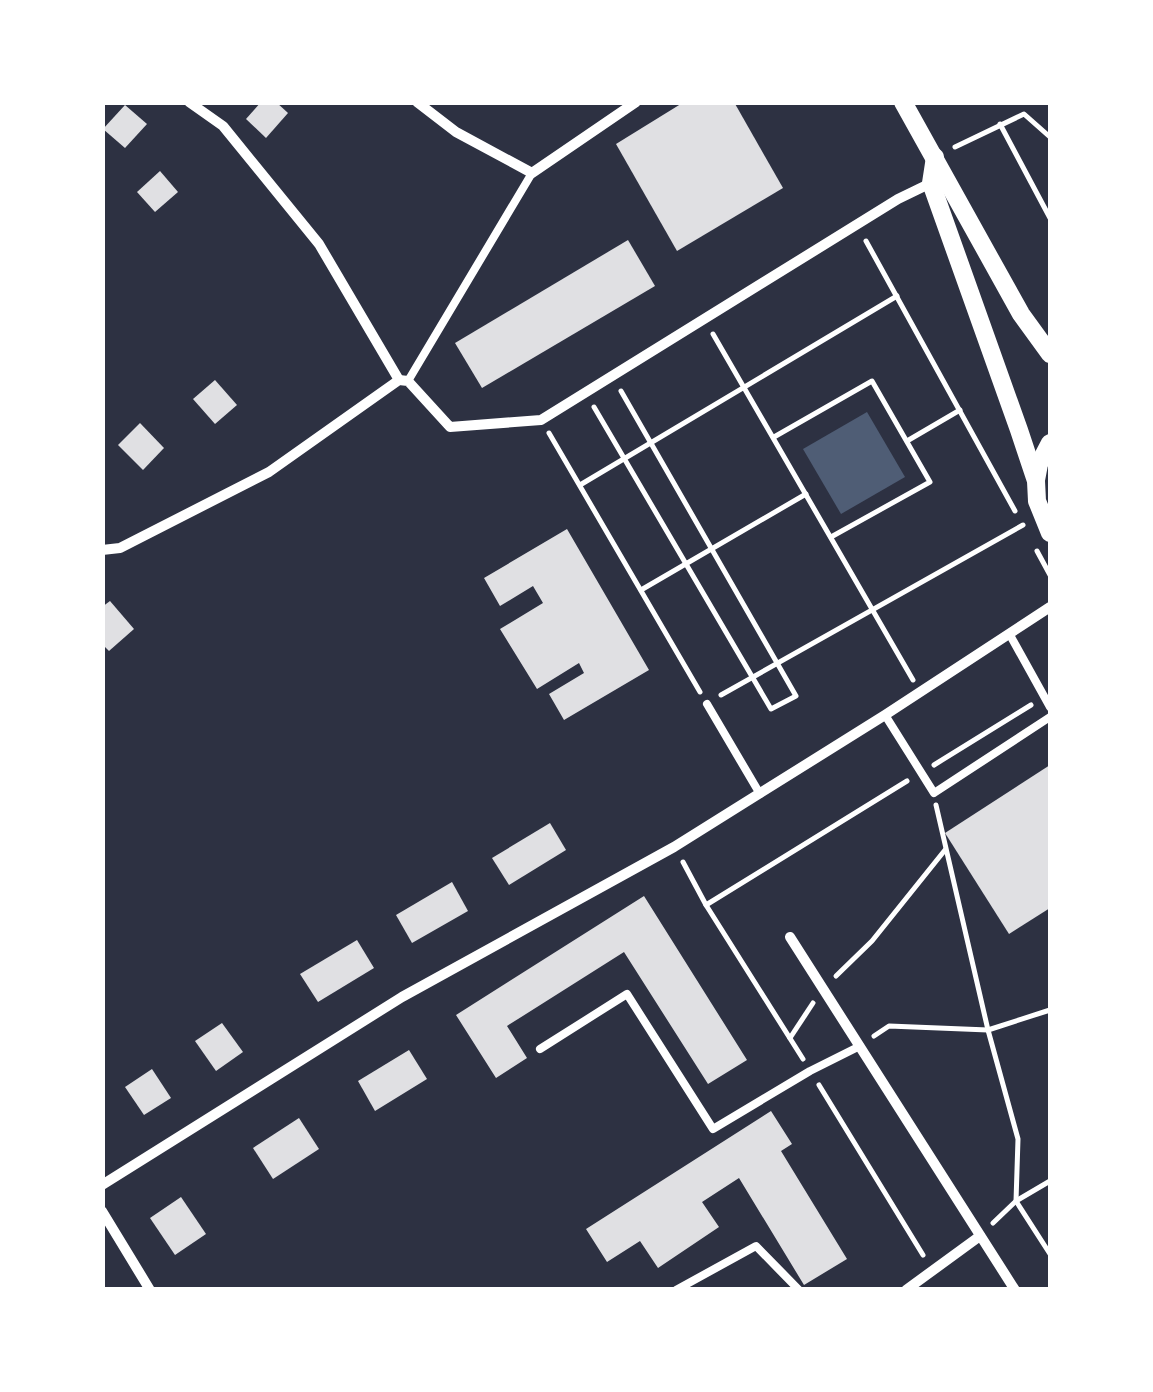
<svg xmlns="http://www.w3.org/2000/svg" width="1153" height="1392" viewBox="0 0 1153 1392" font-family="'Sofia Sans Condensed',sans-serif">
<rect width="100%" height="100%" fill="#2d3142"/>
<polygon fill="#4f5d75" points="867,412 905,477 841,514 803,449"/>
<g fill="#e0e0e3">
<polygon points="261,102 276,102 288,113 266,138 246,119"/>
<polygon points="684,102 734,102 783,188 677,251 616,144"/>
<polygon points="125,105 147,124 125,148 103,129"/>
<polygon points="160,171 178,192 155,212 137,192"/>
<polygon points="628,240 655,286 482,388 455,343"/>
<polygon points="215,380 237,405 215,424 193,399"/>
<polygon points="140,423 164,448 143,470 118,445"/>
<polygon points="567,529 649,670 564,720 549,694 584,673 579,663 537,689 500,629 543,603 533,586 500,606 484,578"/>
<polygon points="110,601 134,629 109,651 102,644 102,607"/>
<polygon points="1050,765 1050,908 1009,934 945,833"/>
<polygon points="550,823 566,850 509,885 492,858"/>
<polygon points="452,882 468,911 412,943 396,915"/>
<polygon points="644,896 747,1060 708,1084 624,952 507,1026 527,1058 496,1078 456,1015"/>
<polygon points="357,940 374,968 318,1002 300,974"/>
<polygon points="222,1023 243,1052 216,1071 195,1041"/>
<polygon points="409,1050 427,1079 375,1111 358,1081"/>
<polygon points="152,1069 171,1098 144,1115 125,1087"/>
<polygon points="771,1111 792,1144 781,1151 847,1259 804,1285 739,1178 702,1202 719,1227 658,1268 640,1241 607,1262 586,1229"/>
<polygon points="299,1118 319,1149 273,1179 253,1148"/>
<polygon points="181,1197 206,1234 175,1255 150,1218"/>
</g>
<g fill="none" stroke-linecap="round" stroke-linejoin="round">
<g stroke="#fff" stroke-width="5">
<polyline points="1000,124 1050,218"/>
<polyline points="955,147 1024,114 1050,137"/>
<polyline points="866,241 1015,511"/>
<polyline points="713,334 913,680"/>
<polyline points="594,407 771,709 796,696 621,391"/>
<polyline points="549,433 700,692"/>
<polyline points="774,437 872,381 930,482 831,537"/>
<polyline points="907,441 960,410"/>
<polyline points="580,485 897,296"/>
<polyline points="1037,551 1050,575"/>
<polyline points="641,590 806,494"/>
<polyline points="721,695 1023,525"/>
<polyline points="934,765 1031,705"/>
<polyline points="936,805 988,1030 1018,1139 1016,1201 1050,1254"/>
<polyline points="683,862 706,905 907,781"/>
<polyline points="706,905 803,1059"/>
<polyline points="836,976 872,941 945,850"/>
<polyline points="874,1036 889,1026 988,1030 1050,1010"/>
<polyline points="790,1038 813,1003"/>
<polyline points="819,1085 923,1255"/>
<polyline points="993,1223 1016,1201 1050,1181"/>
</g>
<g stroke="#fff" stroke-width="8">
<polyline points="408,381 532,173"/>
<polyline points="1010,635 1050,707"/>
<polyline points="707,704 760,794"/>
<polyline points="885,715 934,793 1050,717"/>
<polyline points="540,1049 627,994 713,1129 810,1071 860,1046"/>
<polyline points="676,1290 756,1246 799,1290"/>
</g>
<g stroke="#fff" stroke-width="10">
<polyline points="189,102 223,126 319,244 399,380"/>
<polyline points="417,102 456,132 532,173 636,102"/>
<polyline points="102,550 120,548 269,472 399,380 408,381 450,427 541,420 898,199 931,183"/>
<polyline points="790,937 1015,1290"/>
<polyline points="102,1185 402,997 674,847 885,715 1050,607"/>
<polyline points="102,1211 150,1290"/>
<polyline points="906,1290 980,1236"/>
</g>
<g stroke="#fff" stroke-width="18">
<polyline points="903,102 1021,314 1050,354"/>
<polyline points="935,157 931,183 1019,430 1036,481 1037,501 1050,533"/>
<polyline points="1036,480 1039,464 1050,443"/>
</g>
</g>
<rect width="1153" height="1392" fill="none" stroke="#ffffff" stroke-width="210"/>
</svg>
